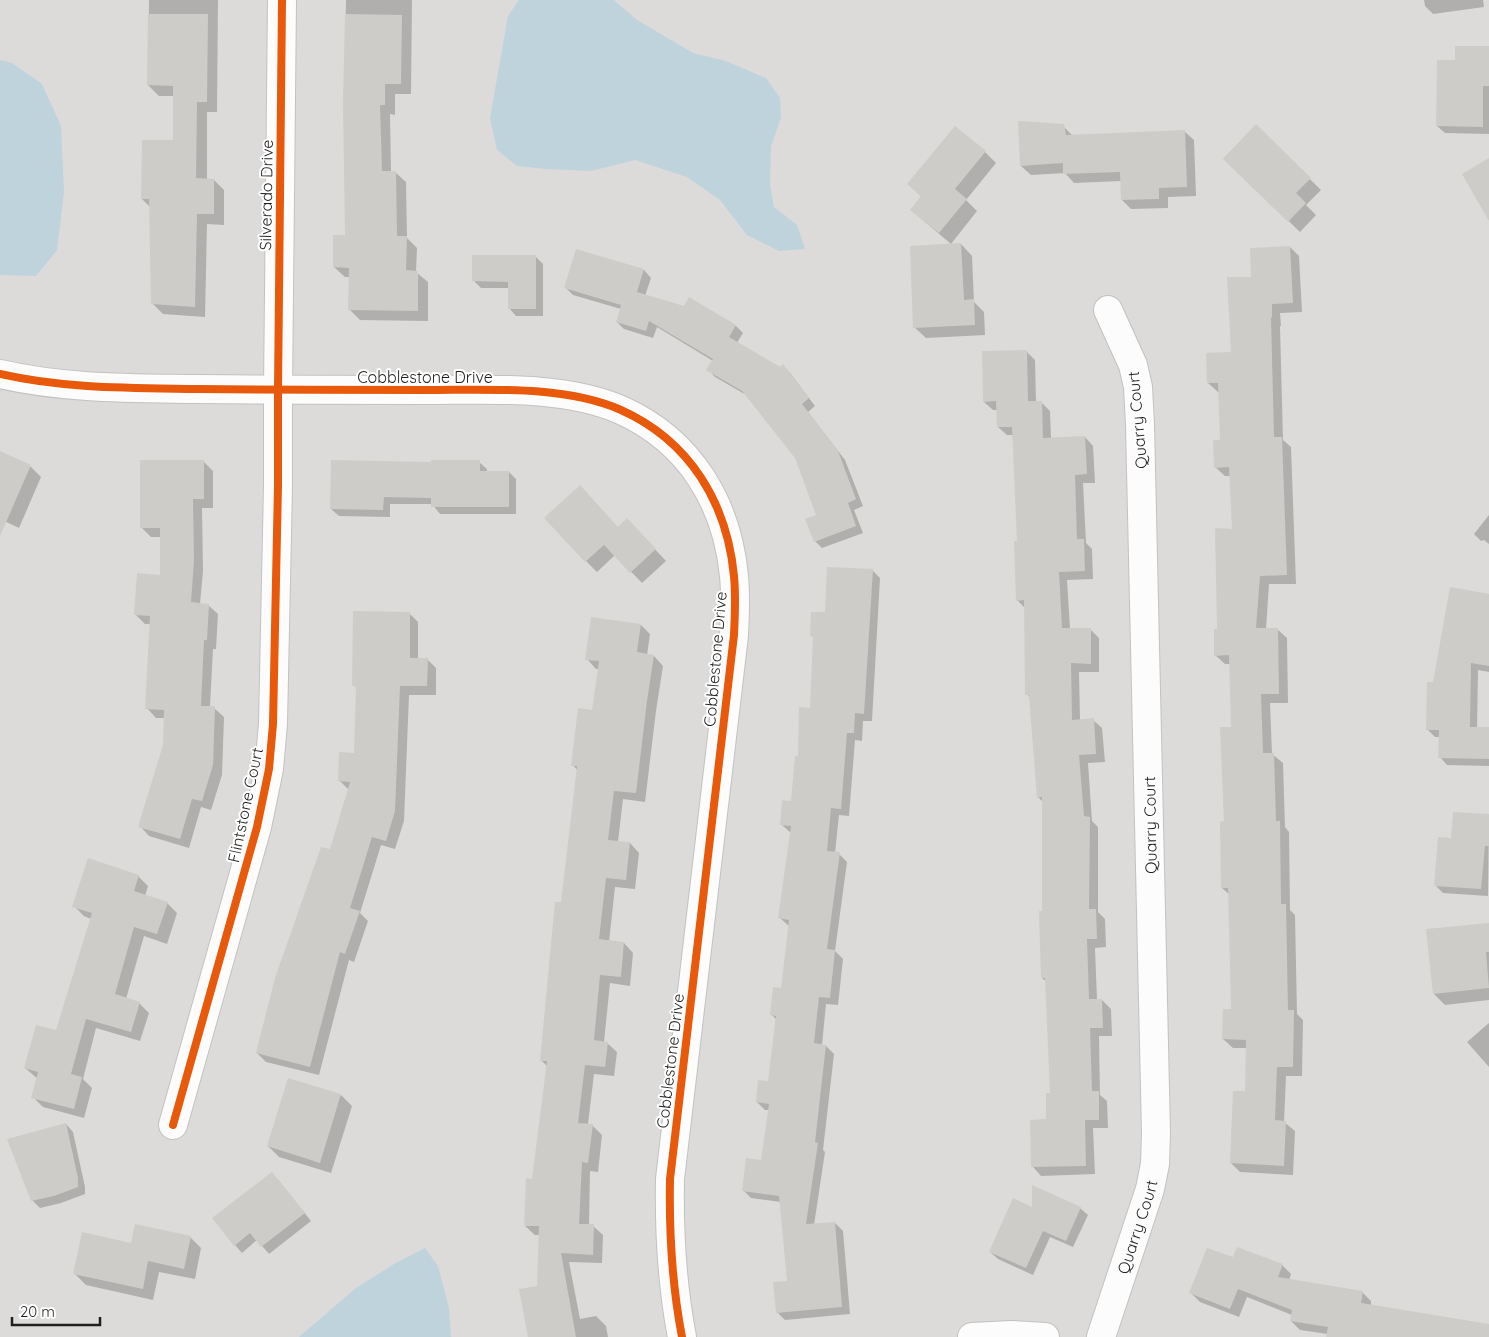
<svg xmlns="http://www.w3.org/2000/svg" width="1489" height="1337" viewBox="0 0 1489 1337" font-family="Quicksand,sans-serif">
<rect width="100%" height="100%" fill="#edece8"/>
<rect fill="#dcdbd9" x="0" y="0" width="1489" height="1337"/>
<g fill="#bfd3dd">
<polygon points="519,0 614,0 637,20 693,53 726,61 766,78 780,98 781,118 771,146 770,185 774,207 797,225 805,249 779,251 747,235 720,200 687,177 635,160 591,171 547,169 517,166 497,150 490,118 508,16"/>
<polygon points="0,60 12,63 42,84 61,126 64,192 57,250 36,276 0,275"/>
<polygon points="425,1248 438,1266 449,1308 451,1337 299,1337 356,1288 394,1264"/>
</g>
<g fill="#0003">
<polygon points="149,0 218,0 217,112 207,112 207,180 214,180 224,190 224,225 207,224 205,317 163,314 152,303 150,207 142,199 174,142 175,96 159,96 148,85"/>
<polygon points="346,0 412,0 411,94 395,94 395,115 390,114 391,172 395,172 406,182 407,238 417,248 416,272 428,282 428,321 360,320 349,309 350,277 345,277 334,267 346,236 344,103"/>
<polygon points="1424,0 1483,0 1484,7 1433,14 1425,6"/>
<polygon points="1489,48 1489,134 1445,133 1437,126 1456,61"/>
<polygon points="1063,126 1073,136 1184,131 1194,140 1196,196 1168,197 1168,208 1131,209 1122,200 1121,181 1074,183 1065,173 1031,175 1021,166"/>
<polygon points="1256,126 1321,190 1306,205 1316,215 1300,232 1224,158"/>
<polygon points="985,152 996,163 966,200 977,211 951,244 911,210 922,197 908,184"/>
<polygon points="961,244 972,256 974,302 984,312 985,335 926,338 914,327"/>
<polygon points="1290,247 1299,256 1302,312 1280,313 1281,326 1280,326 1283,440 1291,447 1296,584 1269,584 1266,629 1277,629 1287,638 1288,703 1270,703 1272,754 1283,763 1285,827 1289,832 1290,910 1295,915 1297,1014 1303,1020 1302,1076 1286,1076 1284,1122 1295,1131 1293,1175 1240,1172 1231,1163 1246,1093 1247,1048 1233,1048 1223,1039 1232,1010 1230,895 1222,888 1225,823 1232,728 1231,664 1225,664 1215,655 1234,530 1231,476 1225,476 1215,467 1221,441 1220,392 1218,392 1208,383 1232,354 1252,278"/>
<polygon points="535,256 543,264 543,316 516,316 509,308 509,288 481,288 474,281"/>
<polygon points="644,270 651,278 645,296 685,307 690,299 736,326 743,333 737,343 790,373 815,406 808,412 845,460 863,506 854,510 863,533 822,548 815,541 818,516 796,458 748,396 715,377 708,369 713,361 657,327 653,338 624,329 617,322 621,309 573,295 566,288"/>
<polygon points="1026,351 1035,360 1036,402 1041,402 1050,411 1051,438 1085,437 1093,446 1095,483 1083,483 1086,543 1092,549 1093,579 1067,580 1070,629 1090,629 1099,638 1099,672 1079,672 1080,721 1093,720 1102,728 1105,762 1088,763 1092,821 1098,827 1098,912 1105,919 1106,947 1095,948 1097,1000 1102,1000 1111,1009 1112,1036 1099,1036 1100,1095 1107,1101 1108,1128 1093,1128 1095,1174 1041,1176 1033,1167 1048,1121 1051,1094 1047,982 1042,978 1043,802 1038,797 1031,699 1027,694 1026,609 1017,600 1018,543 1013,435 1007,435 998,427 998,410 993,410 984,402"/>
<polygon points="0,452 30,466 41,477 19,528 0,519"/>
<polygon points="203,461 213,471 213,508 202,508 203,571 200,604 208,605 218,614 216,649 213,649 210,707 214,708 224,717 222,775 211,810 201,807 189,848 149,836 140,826 164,745 165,718 156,718 147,708 151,624 145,624 135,614 162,576 161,537 151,537 142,528"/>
<polygon points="479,462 487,469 487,472 509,472 516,479 516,514 440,514 432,504 390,504 390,517 339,516 331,509 432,464"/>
<polygon points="1489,515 1489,544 1484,540 1481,541 1474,534"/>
<polygon points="618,528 638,531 666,561 642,583 615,555 597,572 586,561"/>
<polygon points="872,570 880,578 872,721 863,721 862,741 855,740 849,816 839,815 835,853 839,854 847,862 835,951 843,959 838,1005 826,1004 822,1045 826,1046 834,1054 823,1150 825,1152 814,1225 835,1223 843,1231 850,1314 785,1320 777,1312 788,1282 781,1202 751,1198 743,1190 762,1161 769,1110 765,1110 757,1102 769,1082 776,1019 771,1014 782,989 789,926 780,918 791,833 782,825 792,802 799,758 811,710 814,638 811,635 826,614"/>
<polygon points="1489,596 1489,672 1478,670 1477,729 1489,729 1489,766 1447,765 1440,757 1440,737 1435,737 1428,730 1434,683"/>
<polygon points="409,613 418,622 418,659 427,659 436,668 436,695 409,695 404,821 395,849 381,845 360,913 368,921 354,962 349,960 319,1075 266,1062 257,1053 330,851 349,790 340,781 355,754 358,689 354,685"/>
<polygon points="641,625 650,634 647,655 654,656 663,666 656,711 645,802 623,799 618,842 630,843 639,853 635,889 615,887 609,942 624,943 633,953 630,986 610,983 604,1042 607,1043 617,1052 614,1076 594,1074 588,1124 593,1126 602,1135 598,1172 590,1171 589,1225 593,1226 603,1235 602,1263 569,1262 580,1319 596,1316 606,1326 608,1337 529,1337 538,1287 540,1235 535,1235 525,1226 533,1180 547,1066 541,1060 562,904 578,771 573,765 593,711 600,669 596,669 587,659"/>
<polygon points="1489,816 1488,896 1443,893 1435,885 1452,839"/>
<polygon points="138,876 148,886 145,896 167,903 177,913 167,944 144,936 126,999 139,1003 149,1013 140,1041 96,1028 83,1079 92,1088 84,1118 43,1107 33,1097 38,1079 25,1068 57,1032 91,919 84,916 74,906"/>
<polygon points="1489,924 1489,1000 1445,1005 1434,994"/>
<polygon points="1489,1023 1489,1067 1467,1042"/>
<polygon points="341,1095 352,1106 331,1173 279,1157 268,1146"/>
<polygon points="66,1124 73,1132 85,1187 85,1194 61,1203 40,1208 32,1200"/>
<polygon points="279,1181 311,1221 269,1254 257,1240 242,1253 235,1245"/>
<polygon points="1080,1208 1088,1215 1073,1247 1050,1237 1033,1275 998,1259 990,1252 1034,1209"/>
<polygon points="190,1237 201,1248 195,1279 159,1272 153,1300 86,1285 75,1274 132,1244"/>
<polygon points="1233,1259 1282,1265 1291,1274 1289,1280 1362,1292 1371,1301 1371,1306 1489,1329 1489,1337 1328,1337 1328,1334 1300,1330 1291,1321 1292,1315 1247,1297 1239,1317 1200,1302 1191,1293"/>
</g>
<g fill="#ceccc9">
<polygon points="148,14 208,14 207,102 197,102 196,178 214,179 214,214 197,214 195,307 151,304 149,199 141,199 142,140 173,140 173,86 147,85"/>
<polygon points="345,14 402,15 401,84 385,84 385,105 380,105 382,171 396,171 397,236 407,236 406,270 418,271 418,311 348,310 349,268 333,267 333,235 345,235 343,103"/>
<polygon points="1455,46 1489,46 1489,86 1483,86 1483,127 1436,126 1437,60 1455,60"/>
<polygon points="1018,121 1064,124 1066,135 1185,130 1187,187 1159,188 1159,199 1121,200 1120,172 1063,174 1063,163 1020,166"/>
<polygon points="1256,124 1311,178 1296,193 1306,203 1288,222 1223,159"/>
<polygon points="955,126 986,151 955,189 967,199 939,233 910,210 921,196 907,184"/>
<polygon points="1489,158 1489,221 1462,174"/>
<polygon points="961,243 964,300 974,299 975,325 913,328 910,246"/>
<polygon points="1290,246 1293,303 1272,304 1272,317 1271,318 1274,437 1282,437 1287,575 1260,576 1256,628 1278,628 1279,694 1261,694 1263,753 1274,753 1276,821 1280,821 1281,904 1286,904 1288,1010 1294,1010 1293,1067 1277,1067 1275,1120 1286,1121 1284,1166 1230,1163 1233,1091 1245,1091 1246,1040 1222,1039 1223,1009 1231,1009 1228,888 1221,888 1220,822 1224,821 1220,727 1231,727 1229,655 1214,656 1214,629 1217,629 1215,528 1232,529 1229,467 1214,468 1213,440 1220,440 1218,383 1207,383 1206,353 1231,352 1227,277 1251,277 1250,248"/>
<polygon points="576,249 644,269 637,292 684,306 689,297 736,325 729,337 780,367 783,364 809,398 802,404 838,451 856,499 848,503 856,526 814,542 805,519 816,515 795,458 742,391 706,370 713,359 649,321 646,331 616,322 621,305 564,288"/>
<polygon points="472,255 536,255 536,309 508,309 508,282 472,281"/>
<polygon points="1027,350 1028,401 1042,401 1043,438 1085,436 1087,474 1075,475 1077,539 1084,539 1085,571 1059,572 1062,628 1091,628 1091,664 1071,663 1072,720 1094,718 1096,754 1079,755 1084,816 1090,817 1089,909 1096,909 1097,939 1087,939 1089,999 1102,999 1103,1028 1090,1028 1092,1091 1099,1091 1099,1120 1085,1120 1086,1166 1031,1167 1030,1120 1046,1119 1046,1093 1050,1093 1045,978 1041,978 1039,911 1042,911 1042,797 1037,798 1029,695 1025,695 1024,600 1016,601 1014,541 1017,541 1012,427 997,427 996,401 983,402 982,351"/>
<polygon points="0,451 31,465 0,536"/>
<polygon points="140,460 204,460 204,499 193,499 194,561 191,602 209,604 207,640 204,640 201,706 215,706 213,765 202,801 192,799 180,839 138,827 163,745 164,710 145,709 150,616 134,615 137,573 160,575 160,528 140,528"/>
<polygon points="331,460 431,462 431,460 480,460 480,471 509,471 509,507 431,507 431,498 384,497 383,510 330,509"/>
<polygon points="580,485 618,527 627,518 656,549 630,573 604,545 585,562 544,518"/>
<polygon points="827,567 873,569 864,714 855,713 854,733 847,733 841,809 831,808 827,851 840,852 827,949 835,950 830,998 819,997 814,1043 826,1045 815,1142 818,1143 806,1224 835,1222 842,1307 776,1313 773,1282 787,1281 779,1196 742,1191 746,1158 761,1160 769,1104 756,1102 758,1080 768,1081 776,1016 770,1015 773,987 781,988 789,920 778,918 791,826 780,825 782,800 791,801 795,756 798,756 799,707 810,708 813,636 810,636 811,612 825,612"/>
<polygon points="1450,587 1489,594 1489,666 1471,663 1470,727 1489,727 1489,759 1438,758 1439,730 1426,730 1427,682 1433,682"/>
<polygon points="353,611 410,612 410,658 428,658 427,686 400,686 395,811 386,841 372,837 350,908 360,911 345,954 340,952 310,1067 256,1053 275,978 321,847 330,849 350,782 338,781 339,752 354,753 356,686 352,686"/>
<polygon points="591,617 641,624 637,652 654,655 647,701 636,793 614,791 608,840 630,842 626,880 606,878 599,939 624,942 621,977 600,975 594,1040 608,1042 605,1067 585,1065 578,1123 593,1124 588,1163 582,1162 579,1224 594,1224 593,1255 561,1253 576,1337 528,1337 519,1289 537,1286 539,1226 524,1226 526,1178 532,1179 547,1061 540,1061 555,902 561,902 577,766 571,766 578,708 592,710 599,661 585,660"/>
<polygon points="1453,812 1489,814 1489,846 1485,846 1481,889 1434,886 1438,837 1451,838"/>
<polygon points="88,858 139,875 134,891 168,902 157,934 134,927 115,994 140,1002 131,1032 86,1019 71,1074 82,1077 74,1109 31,1098 38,1072 24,1068 36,1025 56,1030 92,913 72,907"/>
<polygon points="1489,923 1489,952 1486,952 1489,988 1433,994 1426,929"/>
<polygon points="288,1078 341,1094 320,1163 267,1146"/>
<polygon points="66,1123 78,1178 78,1187 54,1196 31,1201 7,1139"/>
<polygon points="272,1172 305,1213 261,1247 250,1233 234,1246 212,1218"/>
<polygon points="1032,1185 1081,1207 1066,1241 1043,1231 1026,1268 989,1252 1013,1198 1032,1207"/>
<polygon points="135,1224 191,1236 184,1269 148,1261 143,1289 73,1274 82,1232 131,1243"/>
<polygon points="1237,1247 1283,1264 1278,1277 1363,1291 1361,1303 1489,1324 1489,1337 1326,1337 1328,1327 1290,1321 1292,1310 1238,1289 1230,1309 1189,1293 1207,1248 1233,1257"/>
</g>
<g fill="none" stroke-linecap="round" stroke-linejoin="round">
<g stroke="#c3c2c0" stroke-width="30">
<g id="street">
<path d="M0,374C65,389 131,388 197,389C273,390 350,390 426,390C487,390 564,385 621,410C690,441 727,503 734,576C736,596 735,615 734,635L670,1179C669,1232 672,1285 682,1337"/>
<polyline points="173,1125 257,827 269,769 273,724 278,485 278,390 282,0"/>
<polyline points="972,1337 1012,1335 1045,1337"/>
<path id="s1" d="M1101,1337L1150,1189L1155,1164L1156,1133L1140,425L1138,387L1133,365L1108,310"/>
</g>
</g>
<use href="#street" stroke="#fcfcfc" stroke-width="28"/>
<g stroke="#fff" stroke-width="11">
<g id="cycleway">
<path d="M0,374C65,389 131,388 197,389C273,390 350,390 426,390C487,390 564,385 621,410C690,441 727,503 734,576C736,596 735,615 734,635L670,1179C669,1232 672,1285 682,1337"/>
<polyline points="173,1125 257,827 269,769 273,724 278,485 278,390 282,0"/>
</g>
</g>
<use href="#cycleway" stroke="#e8590c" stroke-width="8"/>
</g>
<g text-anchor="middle" stroke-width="4" stroke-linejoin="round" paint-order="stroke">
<g font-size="16" fill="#1f1f1f" stroke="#fff">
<text transform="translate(266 195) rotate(-89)" y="6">Silverado Drive</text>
<text x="425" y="383">Cobblestone Drive</text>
<text transform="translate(1137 420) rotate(-95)" y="6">Quarry Court</text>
<text transform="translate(715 659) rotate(-85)" y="6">Cobblestone Drive</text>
<text transform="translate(245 805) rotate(-78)" y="6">Flintstone Court</text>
<text transform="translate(1150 825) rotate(-91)" y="6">Quarry Court</text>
<text transform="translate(670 1061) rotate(-83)" y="6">Cobblestone Drive</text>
<text dy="6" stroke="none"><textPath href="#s1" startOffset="116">Quarry Court</textPath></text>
</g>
</g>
<path d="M12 1317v8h88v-8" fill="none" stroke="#1f1f1f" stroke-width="2.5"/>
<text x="20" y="1317" font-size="15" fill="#1f1f1f" stroke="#ffffff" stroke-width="4" paint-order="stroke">20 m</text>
</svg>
